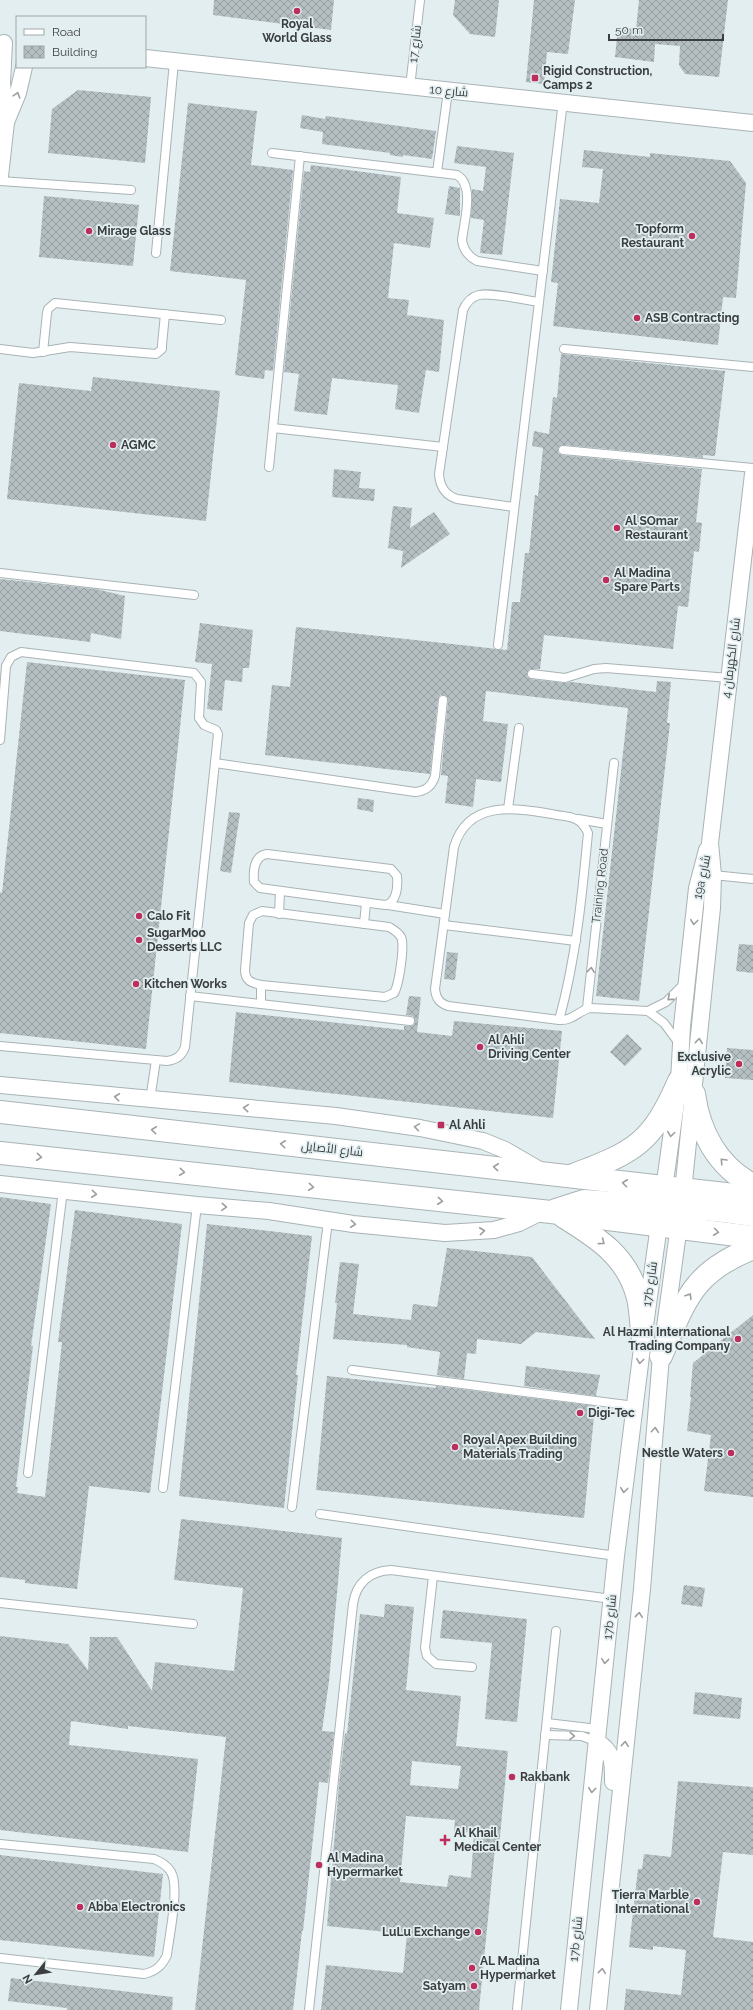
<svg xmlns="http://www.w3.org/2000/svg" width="753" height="2010" viewBox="0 0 753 2010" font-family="Raleway,Cairo,sans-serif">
<defs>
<pattern id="building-cross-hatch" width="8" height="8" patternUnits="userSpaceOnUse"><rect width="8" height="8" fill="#b5bfc2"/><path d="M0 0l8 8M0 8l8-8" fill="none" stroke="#949d9f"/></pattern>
</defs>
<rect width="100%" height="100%" fill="#e3eef1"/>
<g fill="url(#building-cross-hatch)" fill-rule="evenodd">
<polygon points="214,0 334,0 331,30 213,15"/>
<polygon points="455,0 499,0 495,37 470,34 453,15"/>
<polygon points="534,0 575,0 568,54 547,52 544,84 526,82"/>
<polygon points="639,0 728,0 719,77 685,74 679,65 680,46 655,44 654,62 615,57 618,27 636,29"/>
<polygon points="78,90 151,97 145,163 48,153 52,109"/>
<polygon points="188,103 257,111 251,165 293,170 273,371 265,370 264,379 235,375 246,280 170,271"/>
<polygon points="302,115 325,119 326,116 436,131 432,159 403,155 403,157 390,155 390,153 322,144 323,132 300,128"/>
<polygon points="457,146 514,153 502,255 480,253 484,220 471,218 472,189 483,191 486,167 454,163"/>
<polygon points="584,150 650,157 650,153 730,161 746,183 736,298 723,297 718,345 553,326 558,283 551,282 560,199 599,203 603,169 582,167"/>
<polygon points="311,165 401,177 397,213 434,218 430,248 394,243 388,298 409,300 407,315 444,320 439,372 426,370 419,413 395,409 398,385 332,378 327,415 294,411 299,374 284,372 304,171 310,172"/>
<polygon points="449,186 460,188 460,216 445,214"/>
<polygon points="44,196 139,205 133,266 39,257"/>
<polygon points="561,354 725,371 715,456 703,455 703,458 564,445 558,449 558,453 562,455 702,469 696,522 702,523 699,552 694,551 688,607 678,606 673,649 544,635 540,669 530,669 527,673 527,676 531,679 564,683 572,682 656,692 657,681 671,682 667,723 670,723 639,1001 596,996 628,708 486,691 483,721 508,724 501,782 476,779 473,807 445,803 448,776 441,775 448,701 444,695 440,695 438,699 430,774 265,755 272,685 290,687 296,627 507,650 512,602 520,602 525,553 529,553 535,495 538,496 543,448 532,446 534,431 549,434 553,397 557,398"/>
<polygon points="93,377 220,391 206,521 7,499 19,383 91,391"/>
<polygon points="334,469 361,472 359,488 375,489 374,501 332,497"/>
<polygon points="393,506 412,508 410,528 434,512 450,534 401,568 403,551 388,548"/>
<polygon points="0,579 96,589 125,596 121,639 91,633 90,642 0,631"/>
<polygon points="200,623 253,630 249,668 243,668 242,682 225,680 222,711 207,709 212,664 195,662"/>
<polygon points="27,662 185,680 146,1049 0,1033 0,892 2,893"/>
<polygon points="358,798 374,800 373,812 357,809"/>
<polygon points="229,812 240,813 231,873 220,871"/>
<polygon points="739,944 753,945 753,973 736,971"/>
<polygon points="447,952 458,953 455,980 444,979"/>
<polygon points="409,996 421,997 417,1032 452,1036 454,1021 562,1031 553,1118 229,1082 236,1012 404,1030 404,1026 412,1026 415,1022 413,1016 406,1015"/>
<polygon points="627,1034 642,1049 625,1066 610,1052"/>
<polygon points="727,1048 753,1050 753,1080 725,1078"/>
<polygon points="0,1197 51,1204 31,1346 33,1346 16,1487 18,1487 17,1493 45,1497 62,1342 58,1342 75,1210 182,1224 150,1493 89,1486 77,1589 25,1583 25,1580 0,1577"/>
<polygon points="207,1224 312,1236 296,1375 298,1375 284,1508 179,1496"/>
<polygon points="447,1248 532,1257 595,1339 536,1332 521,1344 477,1339 476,1354 467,1353 464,1379 437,1375 440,1352 407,1347 407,1345 333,1339 337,1303 335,1303 340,1262 359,1264 353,1314 411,1320 413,1304 437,1307"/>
<polygon points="753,1315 753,1497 704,1491 711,1435 687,1431 691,1397 690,1397 693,1363"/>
<polygon points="526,1366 600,1375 596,1396 524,1386"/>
<polygon points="327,1376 436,1388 436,1386 595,1406 584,1518 316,1490"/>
<polygon points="181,1519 342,1538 329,1681 322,1731 334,1732 328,1783 319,1782 303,1931 302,1931 293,2010 195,2010 226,1737 128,1726 128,1729 71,1721 69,1745 198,1759 188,1852 0,1830 0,1636 68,1644 88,1670 90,1637 117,1637 152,1691 155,1662 234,1671 243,1588 174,1580"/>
<polygon points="684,1585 705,1588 702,1607 681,1604"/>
<path d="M385,1604L414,1607L406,1690L461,1696L456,1746L508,1751L499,1847H495L479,2010H321L326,1965L403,1973L407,1934L327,1926L339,1784L345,1733L347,1734L360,1614L384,1617ZM412,1761L461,1766L458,1789L410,1785ZM406,1816L455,1820L454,1831L474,1833L471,1878L449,1875L447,1887L400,1882Z"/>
<polygon points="443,1610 527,1619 517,1722 485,1719 492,1643 440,1638"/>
<polygon points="695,1692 742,1698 740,1719 693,1714"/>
<polygon points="678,1781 753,1787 753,1855 723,1852 713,1937 753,1942 753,2010 624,2010 626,1989 681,1995 686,1950 653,1946 653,1950 629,1947 638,1869 642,1869 644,1854 671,1857"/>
<polygon points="0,1855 163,1874 154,1957 0,1940"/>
<polygon points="11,1978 173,1997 172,2010 67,2010 67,2008 8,2001"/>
</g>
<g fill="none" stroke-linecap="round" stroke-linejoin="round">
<g stroke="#a9b3b6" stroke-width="10">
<g id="service">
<polyline points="410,87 420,0"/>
<path d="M272,153L457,175C475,185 464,222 462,240C463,250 468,256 477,261L543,271"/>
<polyline points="437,172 448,91"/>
<polyline points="0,181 131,190"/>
<polyline points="156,253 174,62"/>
<polyline points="0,349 33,353 70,347 156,354 162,349 162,345 165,314"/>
<polyline points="564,349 753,367"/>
<polyline points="43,352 47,313 48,309 55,303 221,320"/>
<polyline points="273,428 443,447"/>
<polyline points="563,450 753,468"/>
<polyline points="269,467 300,156"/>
<path d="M514,507L457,499C445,495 440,487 439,474L463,310C466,303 471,297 479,295C491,292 524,300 539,302"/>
<polyline points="0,573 194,595"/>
<polyline points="498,645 563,101"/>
<polyline points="532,674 565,678 594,669 606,668 729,678"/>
<path d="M0,740L6,666L11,657L21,652L194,673L201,682L199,718L204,725L216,730L218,734L185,1047C182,1056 176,1060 167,1061L0,1046"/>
<path d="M215,763L415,792C426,791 432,786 435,776L443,700"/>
<polyline points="508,809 519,728"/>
<polyline points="578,819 607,824"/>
<path d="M267,854L391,869L397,876C398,886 397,903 385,905L260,888L254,882C253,870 254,856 267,854Z"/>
<polyline points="713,875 753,879"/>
<polyline points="388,905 445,914"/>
<path d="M262,911L389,927C394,930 398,932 401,937C405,945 399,985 394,993L385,997L261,985C252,983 245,981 245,970L249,923L253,915Z"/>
<polyline points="279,914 280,891"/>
<polyline points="364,924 366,903"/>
<polyline points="444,925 576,941"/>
<polyline points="261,985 261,1004"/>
<polyline points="190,996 410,1021"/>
<polyline points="587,1008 614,763"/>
<polyline points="648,1011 666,1002 685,983"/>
<path d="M559,1020C576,959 582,896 588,833C584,824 580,820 570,817C528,811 470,793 454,847L435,989C436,998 439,1003 448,1006L559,1020C573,1021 578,1011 590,1008L648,1011L664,1023L678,1042"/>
<polyline points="150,1100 156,1060"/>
<polyline points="352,1370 635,1406"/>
<polyline points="28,1473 63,1190"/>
<polyline points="163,1488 197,1205"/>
<polyline points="292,1507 328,1221"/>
<polyline points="320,1514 616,1556"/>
<polyline points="433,1576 425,1648 427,1656 436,1664 472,1667"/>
<polyline points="0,1603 193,1624"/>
<polyline points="547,1723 598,1729"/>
<polyline points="545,1735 582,1736 597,1742"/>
<path d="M0,1844L154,1859C161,1862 167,1865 171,1872C180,1887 169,1937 167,1955C162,1966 156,1971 144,1974L0,1958"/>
<path d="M309,2010L353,1604C356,1583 370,1571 391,1570L612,1599"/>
<polyline points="517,2010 556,1631"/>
</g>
</g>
<g stroke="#a9b3b6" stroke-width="18">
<g id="minor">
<polyline points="145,58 753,123"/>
<polyline points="6,122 18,93 24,67"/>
<polyline points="0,176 6,122 2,83 4,43"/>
<polyline points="0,1085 336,1116 420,1128 483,1141 505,1150 543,1172"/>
<polyline points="0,1184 197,1205 269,1211 353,1224 445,1233 494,1230 519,1223 541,1212"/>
<path d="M597,1742C614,1752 613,1763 613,1782"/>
<polyline points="569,2010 616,1556 643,1340 679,1081 682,1026 697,888 707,850"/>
<polyline points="598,2010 642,1589 661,1356 681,1211 712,908 713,875 710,843 753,474"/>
</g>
</g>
<g stroke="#a9b3b6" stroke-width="24">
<g id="secondary">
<path d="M694,1094C699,1132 718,1167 753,1185"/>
<polyline points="0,1112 753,1197"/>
<polyline points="0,1153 551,1212 753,1237"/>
<path d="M573,1175C635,1152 652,1143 679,1081"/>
<polyline points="556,1210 584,1201 661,1206 676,1199 683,1190"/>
<path d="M564,1217C598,1238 628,1257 638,1298C641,1311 641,1326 643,1340"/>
<path d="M662,1221C680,1201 728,1212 753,1215"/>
<path d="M661,1356C686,1300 691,1273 753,1248"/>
</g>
</g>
<use href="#service" stroke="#fff" stroke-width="8"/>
<use href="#minor" stroke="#fff" stroke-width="16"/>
<use href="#secondary" stroke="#fff" stroke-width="22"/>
</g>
<defs><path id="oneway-chevron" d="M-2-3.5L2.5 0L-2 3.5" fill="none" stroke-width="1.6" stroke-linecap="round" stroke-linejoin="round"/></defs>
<g stroke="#9c9e9f">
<use href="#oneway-chevron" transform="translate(17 95) rotate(-72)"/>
<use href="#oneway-chevron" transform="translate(694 922) rotate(97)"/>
<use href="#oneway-chevron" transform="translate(591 970) rotate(-84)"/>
<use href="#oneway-chevron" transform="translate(670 998) rotate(140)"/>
<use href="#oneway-chevron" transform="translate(699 1041) rotate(-84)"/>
<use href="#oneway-chevron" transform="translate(117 1097) rotate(-174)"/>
<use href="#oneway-chevron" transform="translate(246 1108) rotate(-175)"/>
<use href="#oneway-chevron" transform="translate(417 1127) rotate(-171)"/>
<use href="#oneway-chevron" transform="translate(154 1130) rotate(-174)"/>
<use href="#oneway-chevron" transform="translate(671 1134) rotate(98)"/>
<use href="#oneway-chevron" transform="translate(283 1144) rotate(-174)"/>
<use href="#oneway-chevron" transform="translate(39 1157) rotate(6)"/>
<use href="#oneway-chevron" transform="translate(723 1161) rotate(-133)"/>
<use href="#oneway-chevron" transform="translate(496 1167) rotate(-174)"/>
<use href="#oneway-chevron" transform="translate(182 1172) rotate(6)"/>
<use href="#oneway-chevron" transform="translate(625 1183) rotate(-173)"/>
<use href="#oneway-chevron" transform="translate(311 1187) rotate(6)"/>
<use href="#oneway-chevron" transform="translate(94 1194) rotate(6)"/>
<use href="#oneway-chevron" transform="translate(440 1201) rotate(6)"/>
<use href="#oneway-chevron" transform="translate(224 1207) rotate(4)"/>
<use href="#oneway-chevron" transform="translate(353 1224) rotate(6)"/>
<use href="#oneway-chevron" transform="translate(482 1231) rotate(-6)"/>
<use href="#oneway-chevron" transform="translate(716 1232) rotate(7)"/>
<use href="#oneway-chevron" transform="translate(602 1242) rotate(37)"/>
<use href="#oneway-chevron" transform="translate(689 1296) rotate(-58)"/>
<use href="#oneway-chevron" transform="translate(640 1361) rotate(97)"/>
<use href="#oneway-chevron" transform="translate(655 1430) rotate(-85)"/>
<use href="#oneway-chevron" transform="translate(624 1490) rotate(97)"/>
<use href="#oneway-chevron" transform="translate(639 1615) rotate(-84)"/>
<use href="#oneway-chevron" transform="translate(605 1661) rotate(96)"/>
<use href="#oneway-chevron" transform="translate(572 1736) rotate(2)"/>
<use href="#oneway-chevron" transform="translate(625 1744) rotate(-84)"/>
<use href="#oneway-chevron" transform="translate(592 1790) rotate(96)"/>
<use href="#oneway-chevron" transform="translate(602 1971) rotate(-84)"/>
</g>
<g fill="#bc2e5c" stroke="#e3eef1" stroke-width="1.5">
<circle cx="297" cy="11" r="4"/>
<rect x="531" y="74" width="8" height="8" rx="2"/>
<circle cx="89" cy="231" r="4"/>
<circle cx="692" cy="236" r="4"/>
<circle cx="637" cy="318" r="4"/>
<circle cx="113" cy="445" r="4"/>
<circle cx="617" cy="528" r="4"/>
<circle cx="606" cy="580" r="4"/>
<circle cx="139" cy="916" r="4"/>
<circle cx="139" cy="940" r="4"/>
<circle cx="136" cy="984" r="4"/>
<circle cx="480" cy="1047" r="4"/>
<circle cx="739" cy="1064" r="4"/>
<rect x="437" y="1121" width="8" height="8" rx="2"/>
<circle cx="738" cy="1339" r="4"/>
<circle cx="580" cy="1413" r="4"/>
<circle cx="455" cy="1447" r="4"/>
<circle cx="731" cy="1453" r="4"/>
<circle cx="512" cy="1777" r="4"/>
<path d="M443 1834h4v4h4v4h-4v4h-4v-4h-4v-4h4z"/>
<circle cx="319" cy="1865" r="4"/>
<circle cx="697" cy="1902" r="4"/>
<circle cx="80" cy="1907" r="4"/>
<circle cx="478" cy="1932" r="4"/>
<circle cx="472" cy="1968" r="4"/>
<circle cx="474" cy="1986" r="4"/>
</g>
<g text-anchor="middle" stroke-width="3.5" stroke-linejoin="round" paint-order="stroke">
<g font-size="12" font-weight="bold" fill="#3a3e3f" stroke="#e3eef1" text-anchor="start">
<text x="297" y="28" text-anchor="middle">Royal<tspan x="297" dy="14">World Glass</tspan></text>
<text x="543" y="75">Rigid Construction,<tspan x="543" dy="14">Camps 2</tspan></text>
<text x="684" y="233" text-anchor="end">Topform<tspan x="684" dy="14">Restaurant</tspan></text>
<text x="97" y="235">Mirage Glass</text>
<text x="645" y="322">ASB Contracting</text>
<text x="121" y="449">AGMC</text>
<text x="625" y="525">Al SOmar<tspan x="625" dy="14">Restaurant</tspan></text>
<text x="614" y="577">Al Madina<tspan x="614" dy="14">Spare Parts</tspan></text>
<text x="147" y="920">Calo Fit</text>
<text x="147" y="937">SugarMoo<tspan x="147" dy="14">Desserts LLC</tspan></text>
<text x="144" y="988">Kitchen Works</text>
<text x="488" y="1044">Al Ahli<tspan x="488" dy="14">Driving Center</tspan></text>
<text x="731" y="1061" text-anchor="end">Exclusive<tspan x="731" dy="14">Acrylic</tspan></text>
<text x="449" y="1129">Al Ahli</text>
<text x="730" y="1336" text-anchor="end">Al Hazmi International<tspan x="730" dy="14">Trading Company</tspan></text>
<text x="588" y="1417">Digi-Tec</text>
<text x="463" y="1444">Royal Apex Building<tspan x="463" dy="14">Materials Trading</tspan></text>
<text x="723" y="1457" text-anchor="end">Nestle Waters</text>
<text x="520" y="1781">Rakbank</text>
<text x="454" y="1837">Al Khail<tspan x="454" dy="14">Medical Center</tspan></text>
<text x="327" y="1862">Al Madina<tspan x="327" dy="14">Hypermarket</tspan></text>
<text x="689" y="1899" text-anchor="end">Tierra Marble<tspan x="689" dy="14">International</tspan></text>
<text x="88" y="1911">Abba Electronics</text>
<text x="470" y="1936" text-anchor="end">LuLu Exchange</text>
<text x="480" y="1965">AL Madina<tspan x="480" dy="14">Hypermarket</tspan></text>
<text x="466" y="1990" text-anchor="end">Satyam</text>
</g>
<g font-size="12" fill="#3a3e3f" stroke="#e3eef1">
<text transform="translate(415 44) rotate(-84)" y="4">شارع 17</text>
<text transform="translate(449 91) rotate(5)" y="4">شارع 10</text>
<text transform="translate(731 658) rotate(-83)" y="4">شارع الكهرمان 4</text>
<text transform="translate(702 877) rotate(-78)" y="4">19a شارع</text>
<text transform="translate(600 886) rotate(-84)" y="4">Training Road</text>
<text transform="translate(332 1149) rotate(6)" y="4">شارع الأصايل</text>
<text transform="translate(650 1284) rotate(-82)" y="4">17b شارع</text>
<text transform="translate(610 1617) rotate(-84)" y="4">17b شارع</text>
<text transform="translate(576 1939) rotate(-84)" y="4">17b شارع</text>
</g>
</g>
<rect x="16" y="16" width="130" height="52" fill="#e3eef1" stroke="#9fa8aa"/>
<rect x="24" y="29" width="20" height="6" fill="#ffffff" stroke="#9fa8aa"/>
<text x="52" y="36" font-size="12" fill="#3a3e3f">Road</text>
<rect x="24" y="46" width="20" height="12" fill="url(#building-cross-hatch)" stroke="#9fa8aa"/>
<text x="52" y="56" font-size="12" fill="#3a3e3f">Building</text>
<g transform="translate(36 1974) rotate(240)" stroke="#e3eef1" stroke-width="3" paint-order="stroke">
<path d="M0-3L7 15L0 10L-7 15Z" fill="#3a3e3f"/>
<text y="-6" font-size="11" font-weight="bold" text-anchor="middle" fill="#3a3e3f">N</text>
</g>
<path d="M609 34v6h114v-6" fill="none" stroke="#3a3e3f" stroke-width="2"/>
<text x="615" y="34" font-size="12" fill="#3a3e3f" stroke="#e3eef1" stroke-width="3" paint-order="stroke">50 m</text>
</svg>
